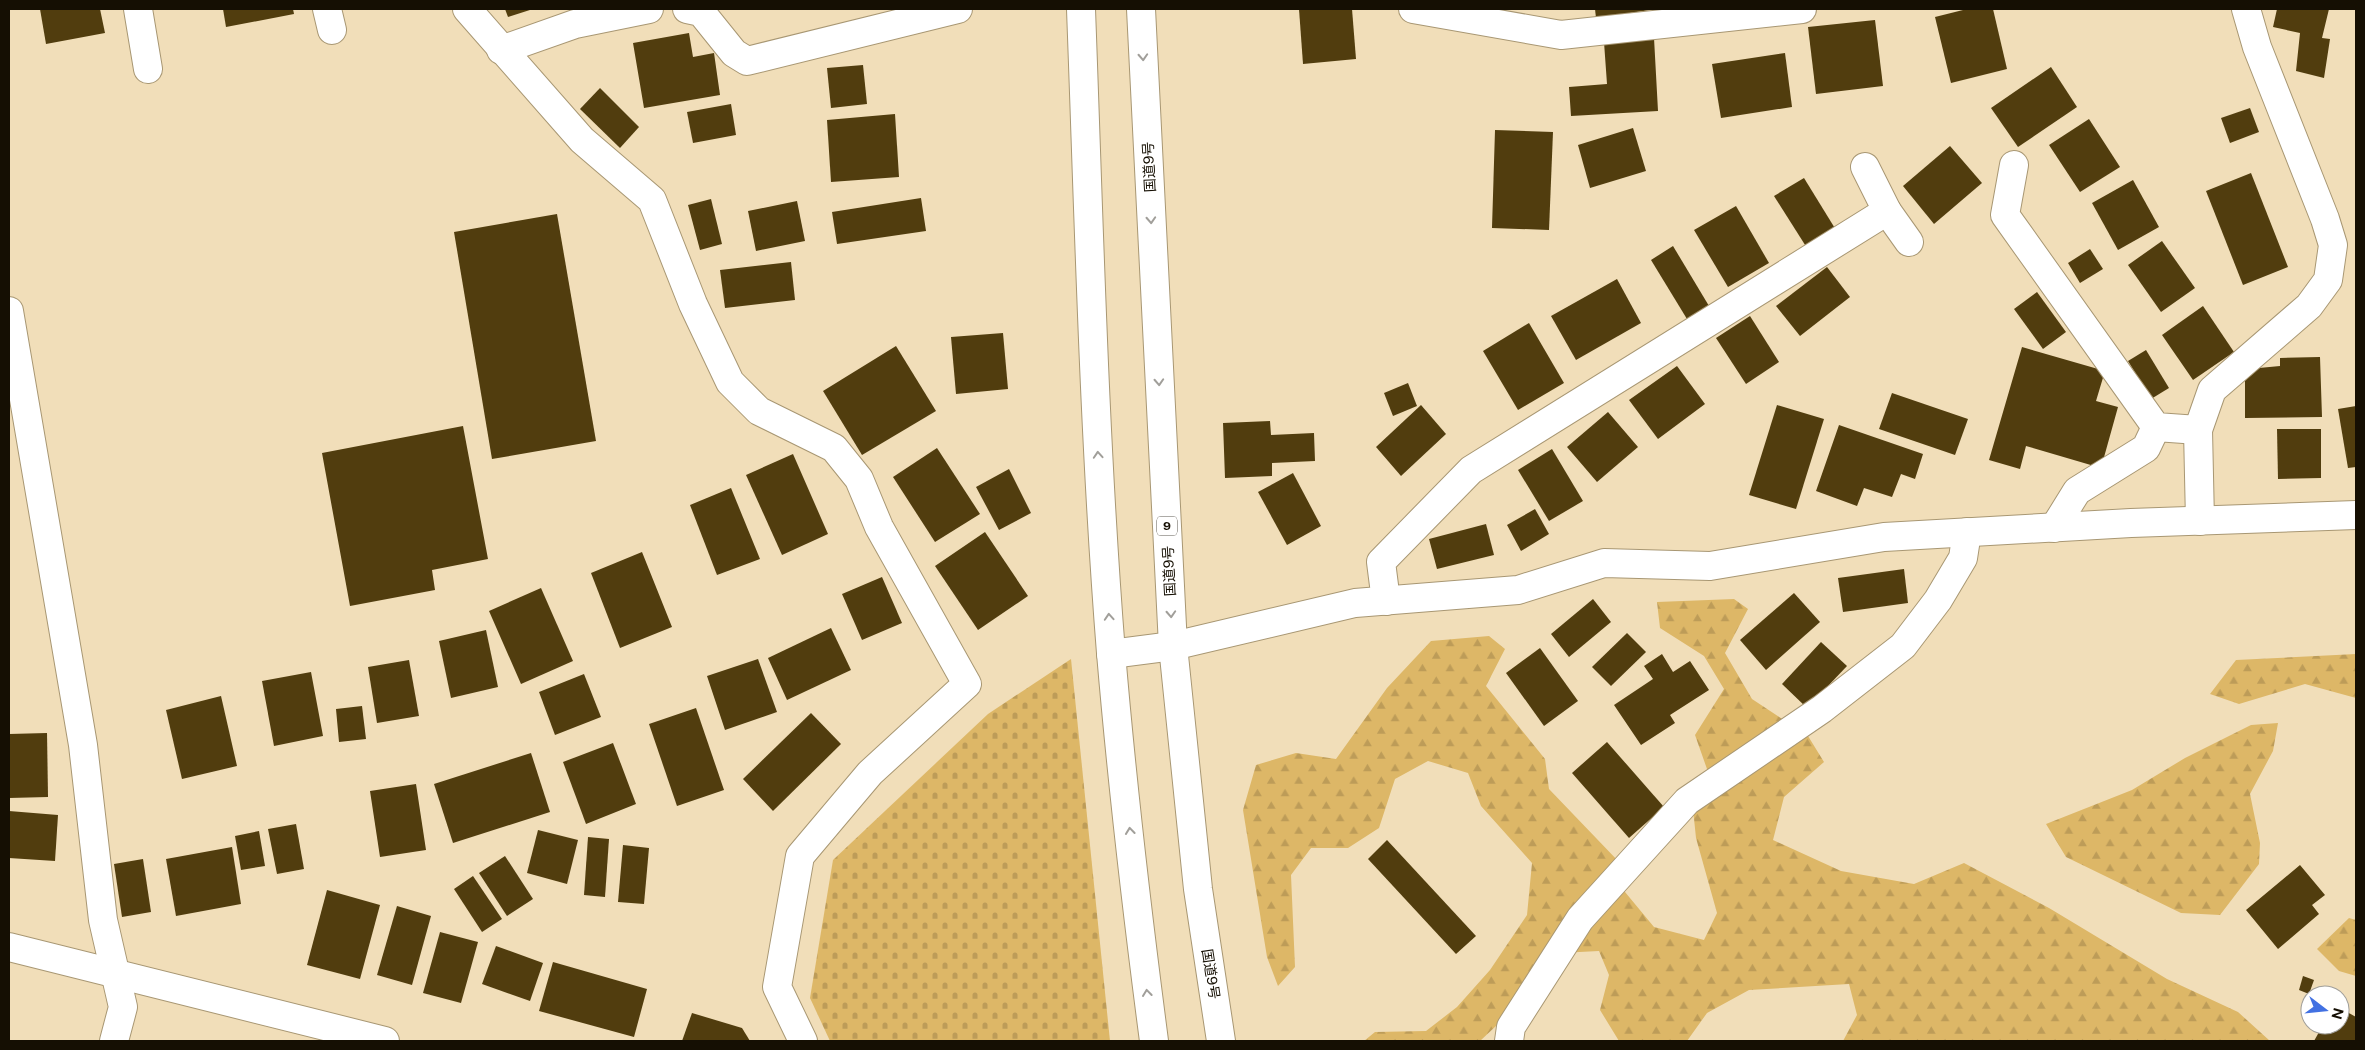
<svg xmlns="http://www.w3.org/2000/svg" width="2365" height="1050" viewBox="0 0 2365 1050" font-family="'Public Sans','Noto Sans JP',sans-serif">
<defs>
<pattern id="forest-firs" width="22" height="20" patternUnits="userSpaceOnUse" patternTransform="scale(1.25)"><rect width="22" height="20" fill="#ddb767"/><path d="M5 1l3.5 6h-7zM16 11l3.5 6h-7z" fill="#bd9c58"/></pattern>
<pattern id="cemetery-stones" width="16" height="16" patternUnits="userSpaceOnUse" patternTransform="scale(1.25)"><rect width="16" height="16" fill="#ddb767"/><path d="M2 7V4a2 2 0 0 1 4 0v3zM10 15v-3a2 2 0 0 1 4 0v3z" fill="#bd9c58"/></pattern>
</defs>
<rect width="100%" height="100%" fill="#f1deb9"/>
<g fill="url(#forest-firs)">
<polygon points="1734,599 1748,609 1725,653 1752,699 1808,736 1824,762 1784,797 1773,840 1841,871 1914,884 1964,863 2049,908 2167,979 2238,1012 2270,1041 1843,1041 1857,1015 1849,984 1749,990 1707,1013 1687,1041 1619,1041 1600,1010 1609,975 1599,951 1560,953 1512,1011 1480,1041 1364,1041 1375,1032 1426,1031 1457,1007 1490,970 1527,915 1532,863 1481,806 1468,773 1428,761 1395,779 1379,828 1348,848 1311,848 1291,875 1295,967 1278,986 1267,957 1243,810 1256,765 1296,753 1336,759 1387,688 1431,641 1489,636 1505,649 1486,686 1545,759 1549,789 1620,863 1625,892 1654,927 1704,940 1717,913 1696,838 1693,809 1713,786 1695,735 1724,689 1704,656 1660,628 1657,602"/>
<polygon points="2356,654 2356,698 2305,684 2239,704 2210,694 2236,660"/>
<polygon points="2278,723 2273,751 2250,794 2260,843 2259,864 2220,915 2181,913 2066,857 2046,824 2132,790 2185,758 2251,725"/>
<polygon points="2349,918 2356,920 2356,976 2339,971 2317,949"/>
</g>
<polygon fill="url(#cemetery-stones)" points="1071,659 1110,1041 830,1041 810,998 833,860 988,714"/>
<g fill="#513d0e">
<polygon points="40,9 100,9 105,33 46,44"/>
<polygon points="223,9 293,9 294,14 226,27"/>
<polygon points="505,9 533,9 508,17"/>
<polygon points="1299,9 1352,9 1356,59 1303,64"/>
<polygon points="1595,9 1650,9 1650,10 1596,18"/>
<polygon points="1967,9 1993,9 2007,69 1951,83 1935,17"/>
<polygon points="2277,9 2329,9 2322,38 2330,39 2324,78 2296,71 2300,33 2273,27"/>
<polygon points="1875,20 1883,86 1816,94 1808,27"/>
<polygon points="689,33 693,57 714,53 720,95 644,108 633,43"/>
<polygon points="1654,38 1658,111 1571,116 1569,87 1607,84 1604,42"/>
<polygon points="1785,53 1792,107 1721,118 1712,64"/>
<polygon points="863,65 867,104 831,108 827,68"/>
<polygon points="2051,67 2077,107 2018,147 1991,108"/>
<polygon points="600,88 639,127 620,148 580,109"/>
<polygon points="731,104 736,135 693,143 687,112"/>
<polygon points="2250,108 2259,132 2230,143 2221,118"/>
<polygon points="895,114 899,177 831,182 827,120"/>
<polygon points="2089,119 2120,167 2080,192 2049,145"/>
<polygon points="1633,128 1646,171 1590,188 1578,145"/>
<polygon points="1495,130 1553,132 1549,230 1492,228"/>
<polygon points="1950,146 1982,183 1934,224 1903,186"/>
<polygon points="2251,173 2288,267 2243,285 2206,191"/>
<polygon points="1804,178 1836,230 1807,248 1774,196"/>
<polygon points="2133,180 2159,227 2118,250 2092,203"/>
<polygon points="921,198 926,231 837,244 832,212"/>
<polygon points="711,199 722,244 700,250 688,205"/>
<polygon points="797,201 805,241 756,251 748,211"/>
<polygon points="1736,206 1769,263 1728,287 1694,230"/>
<polygon points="557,214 596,441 492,459 454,232"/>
<polygon points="2162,241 2195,288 2161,312 2128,265"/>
<polygon points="1673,246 1709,306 1687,319 1651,260"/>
<polygon points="2090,249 2103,269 2080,283 2068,263"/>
<polygon points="791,262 795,300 725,308 720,270"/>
<polygon points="1827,267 1850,297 1800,336 1776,306"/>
<polygon points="1617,279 1641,323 1576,360 1551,316"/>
<polygon points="2037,292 2066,332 2043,349 2014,309"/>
<polygon points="2203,306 2234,352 2193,380 2162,335"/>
<polygon points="1750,316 1779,362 1746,384 1716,338"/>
<polygon points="1529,323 1564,383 1518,410 1483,351"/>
<polygon points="1003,333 1008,389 956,394 951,337"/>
<polygon points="896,346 936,411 862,455 823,391"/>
<polygon points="2022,347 2105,371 2096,401 2118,407 2101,468 2026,446 2020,469 1989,460"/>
<polygon points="2146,350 2169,388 2151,399 2128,361"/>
<polygon points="2320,357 2322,417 2245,418 2245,380 2259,368 2280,366 2280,358"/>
<polygon points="1677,366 1705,404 1658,439 1629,400"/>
<polygon points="1408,383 1417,406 1393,416 1384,393"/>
<polygon points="1892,393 1968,419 1955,455 1879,429"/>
<polygon points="1421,405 1446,434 1401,476 1376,447"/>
<polygon points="1777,405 1824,419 1796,509 1749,495"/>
<polygon points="2356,406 2356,467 2348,468 2338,409"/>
<polygon points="1608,412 1638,447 1597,482 1567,447"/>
<polygon points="1270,421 1271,435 1314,433 1315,461 1272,463 1272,476 1225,478 1223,423"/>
<polygon points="1839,425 1923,454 1915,479 1901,474 1892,497 1864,488 1857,506 1816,491"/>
<polygon points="463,426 488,559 432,570 435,590 350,606 322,453"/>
<polygon points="2277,429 2321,429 2321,478 2278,479"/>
<polygon points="937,448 980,514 935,542 893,477"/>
<polygon points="1552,449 1583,501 1549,521 1518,470"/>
<polygon points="793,454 828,534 782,555 746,475"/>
<polygon points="1009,469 1031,513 999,530 976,487"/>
<polygon points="1293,473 1321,526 1287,545 1258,492"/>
<polygon points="731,488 760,559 717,575 690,505"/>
<polygon points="1535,509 1549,534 1521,551 1507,525"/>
<polygon points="1486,524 1494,555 1437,569 1429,539"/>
<polygon points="985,532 1028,596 978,630 935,566"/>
<polygon points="642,552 672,627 620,648 591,573"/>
<polygon points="1904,569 1908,603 1843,612 1838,578"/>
<polygon points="882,577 902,623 862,640 842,594"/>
<polygon points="541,588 573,661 521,684 489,611"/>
<polygon points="1794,593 1820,622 1766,670 1740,640"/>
<polygon points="1593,599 1611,622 1569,657 1551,634"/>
<polygon points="831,628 851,670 787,700 768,658"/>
<polygon points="486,630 498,687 451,698 439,641"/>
<polygon points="1627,633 1646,652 1611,686 1592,667"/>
<polygon points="1821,642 1847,666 1807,708 1782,684"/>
<polygon points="1540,648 1578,701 1544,726 1506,673"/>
<polygon points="1662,654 1673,672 1690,661 1709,690 1670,715 1675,723 1641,745 1614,705 1653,679 1644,666"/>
<polygon points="758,659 777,712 725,730 707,676"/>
<polygon points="409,660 419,716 377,723 368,667"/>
<polygon points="311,672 323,736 274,746 262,681"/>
<polygon points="584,674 601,717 555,735 539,692"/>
<polygon points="221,696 237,766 182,779 166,710"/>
<polygon points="362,706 366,739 339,742 336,709"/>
<polygon points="696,708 724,790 677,806 649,724"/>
<polygon points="811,713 841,744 773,811 743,779"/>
<polygon points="47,733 48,797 9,798 9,734"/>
<polygon points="1607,742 1664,807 1629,838 1572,773"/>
<polygon points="613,743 636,804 586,824 563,762"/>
<polygon points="531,753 550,812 453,843 434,784"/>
<polygon points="416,784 426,850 380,857 370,791"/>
<polygon points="9,811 58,815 55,861 9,858"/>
<polygon points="296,824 304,869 277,874 268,829"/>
<polygon points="538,830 578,840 567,884 527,873"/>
<polygon points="259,831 265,866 241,870 235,836"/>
<polygon points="588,837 609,839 605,897 584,895"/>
<polygon points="1387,840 1476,936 1456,954 1368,859"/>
<polygon points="623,845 649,848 644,904 618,902"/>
<polygon points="232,847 241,904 176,916 166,859"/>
<polygon points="505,856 533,899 507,916 479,873"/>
<polygon points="143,859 151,912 122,917 114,864"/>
<polygon points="2300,865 2325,895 2312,905 2319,914 2278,949 2246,910"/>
<polygon points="473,876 502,919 482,932 454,889"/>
<polygon points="327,890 380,905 360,979 307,965"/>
<polygon points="397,906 431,916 412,985 377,975"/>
<polygon points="440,932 478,942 461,1003 423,993"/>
<polygon points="496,946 543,963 530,1001 482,984"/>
<polygon points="553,962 647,989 634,1037 539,1011"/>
<polygon points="2303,976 2314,980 2309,994 2299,990"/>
<polygon points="2340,1008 2356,1017 2356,1041 2314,1041 2323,1025 2340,1025"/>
<polygon points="692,1013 742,1028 750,1041 682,1041"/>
</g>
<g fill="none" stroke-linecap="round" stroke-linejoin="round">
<g stroke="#a89773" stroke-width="30">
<g id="minor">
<polyline points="138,9 148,69"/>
<polyline points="327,9 332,30"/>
<polyline points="467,9 582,140 652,200 693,304 730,382 759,411 834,448 859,479 879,527 967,684 870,773 800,856 777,987 803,1041"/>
<polyline points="687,9 701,12 734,53 747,61 958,9"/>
<polyline points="1413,9 1561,35 1802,9"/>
<polyline points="501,50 575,24 649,9"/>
<polyline points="2014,165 2005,215 2156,427 2198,430"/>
<polyline points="1887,211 1909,242"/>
<polyline points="9,311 83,745 103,920 123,1007 114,1041"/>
<polyline points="2200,521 2198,430 2212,390 2309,306 2328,280 2333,245 2325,219 2257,47 2246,9"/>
<polyline points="2054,528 2077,491 2146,448 2156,427"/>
<polyline points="1386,601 1381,562 1471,470 1887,211 1865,167"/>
<polyline points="1111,654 1173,646 1355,603 1518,590 1604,563 1710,566 1884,537 2131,523 2356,515"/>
<polyline points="9,947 385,1041"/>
<polyline points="1509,1041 1511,1027 1580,919 1687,801 1822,709 1903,646 1938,600 1963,558 1967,532"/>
</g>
</g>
<g stroke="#a89773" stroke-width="30">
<g id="highway">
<path d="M1081,9C1089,224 1094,439 1111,653C1122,783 1137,912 1154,1041"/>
<polyline points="1141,9 1173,646 1198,889 1221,1041"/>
</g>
</g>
<use href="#minor" stroke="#fff" stroke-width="28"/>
<use href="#highway" stroke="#fff" stroke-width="28"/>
</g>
<defs><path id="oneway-chevron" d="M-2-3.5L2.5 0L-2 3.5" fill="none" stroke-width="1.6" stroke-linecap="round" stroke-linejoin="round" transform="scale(1.25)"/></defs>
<g stroke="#a19f9a">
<use href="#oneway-chevron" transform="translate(1143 57) rotate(87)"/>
<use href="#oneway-chevron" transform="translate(1151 220) rotate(87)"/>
<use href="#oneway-chevron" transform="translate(1159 382) rotate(87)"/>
<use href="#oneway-chevron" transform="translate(1098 455) rotate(-94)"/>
<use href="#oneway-chevron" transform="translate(1171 614) rotate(87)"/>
<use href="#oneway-chevron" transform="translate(1109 617) rotate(-94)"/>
<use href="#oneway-chevron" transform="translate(1130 831) rotate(-96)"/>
<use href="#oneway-chevron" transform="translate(1147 993) rotate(-97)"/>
</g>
<g text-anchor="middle" stroke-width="5" stroke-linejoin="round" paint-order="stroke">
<rect fill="#fff" stroke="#5b574f" stroke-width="1" x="1157" y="516.5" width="20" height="19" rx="4"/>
<g font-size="12" font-weight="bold" fill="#150f03">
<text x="1167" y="530">9</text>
</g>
<g font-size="14" fill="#150f03" stroke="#fff">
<text transform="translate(1149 167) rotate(-93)" y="5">国道9号</text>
<text transform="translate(1169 571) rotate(-93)" y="5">国道9号</text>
<text transform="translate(1211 974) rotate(81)" y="5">国道9号</text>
</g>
</g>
<rect width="2365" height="1050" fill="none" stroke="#150f03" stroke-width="20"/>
<g transform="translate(2325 1010) rotate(106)"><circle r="24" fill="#ffffff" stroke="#a19f9a"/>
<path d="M0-4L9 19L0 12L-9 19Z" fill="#4271e2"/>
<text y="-8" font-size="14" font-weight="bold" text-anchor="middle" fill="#150f03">N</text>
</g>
</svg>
